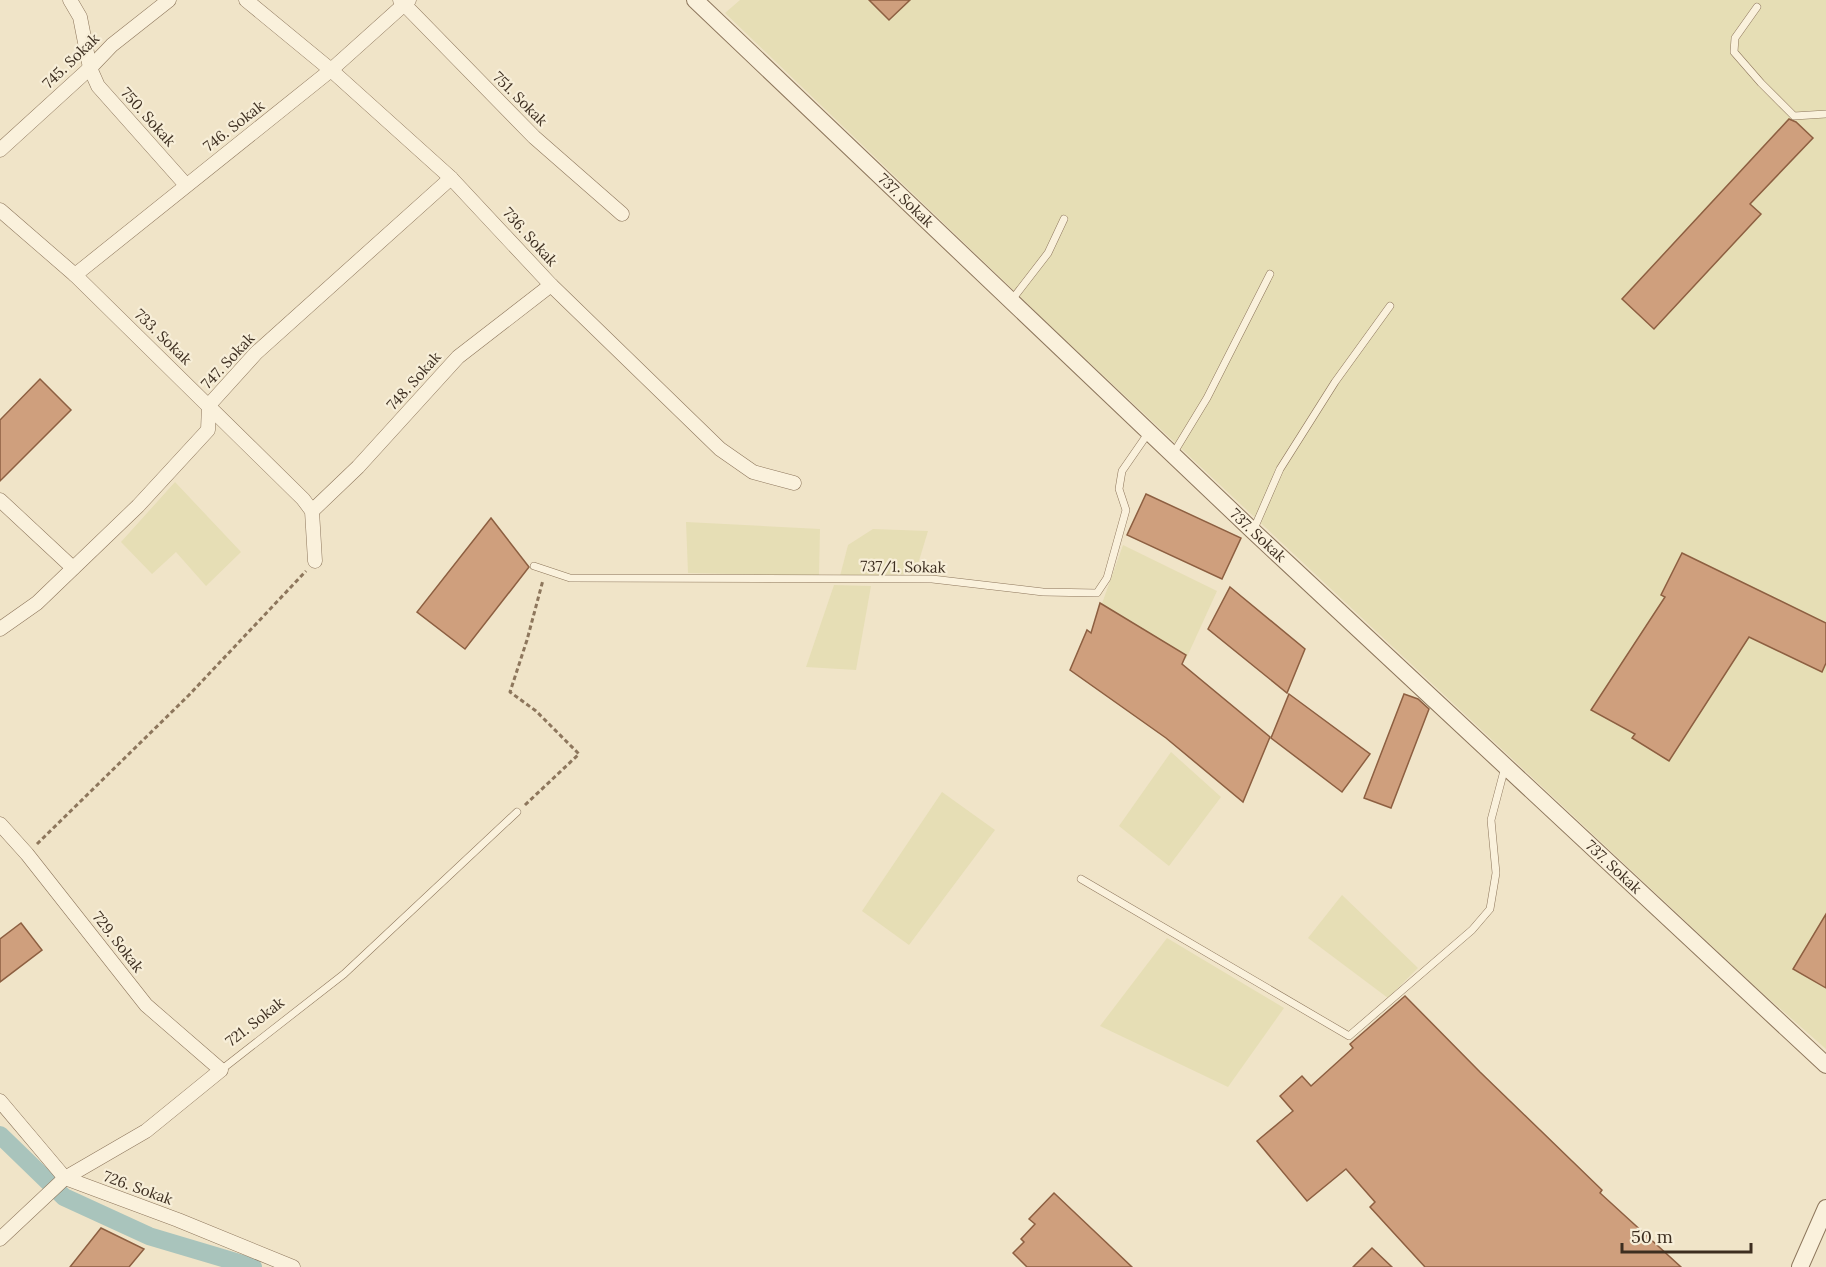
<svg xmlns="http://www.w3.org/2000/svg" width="1826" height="1267" viewBox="0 0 1826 1267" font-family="Lora,serif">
<rect width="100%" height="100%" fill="#f0e4c8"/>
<g fill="#e6deb5">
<polygon points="740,0 1826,0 1826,1049 1759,990 1059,334 725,13"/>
<polygon points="175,482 241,552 206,586 176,552 152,574 121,542"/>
<polygon points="686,522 820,529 819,576 688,573"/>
<polygon points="873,529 928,531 915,574 840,576 848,545"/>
<polygon points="1123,545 1217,591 1186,659 1100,609"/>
<polygon points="834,585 871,586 856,670 806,667"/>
<polygon points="1171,752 1221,797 1169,866 1119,826"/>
<polygon points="942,792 995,830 909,945 862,911"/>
<polygon points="1342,895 1418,968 1388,998 1308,938"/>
<polygon points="1167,938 1284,1008 1228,1087 1100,1026"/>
</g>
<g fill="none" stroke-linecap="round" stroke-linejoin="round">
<polyline stroke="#a9c4bc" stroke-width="18" points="0,1135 64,1197 149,1236 253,1267"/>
</g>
<g fill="#cf9f7d" stroke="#8d5f41" stroke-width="1.5">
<polygon points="869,0 910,0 889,20"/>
<polygon points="1789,119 1796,122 1813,138 1750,204 1761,214 1654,329 1622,299"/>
<polygon points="40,379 71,410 0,481 0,420"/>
<polygon points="1146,494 1241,538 1222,579 1127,535"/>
<polygon points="491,518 529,567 465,649 417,612"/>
<polygon points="1682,553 1826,623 1826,663 1822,672 1749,637 1669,761 1632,738 1635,734 1591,710 1665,597 1661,595"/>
<polygon points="1230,587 1305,649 1287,693 1208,629"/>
<polygon points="1100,603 1186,655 1182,664 1270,737 1243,802 1166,738 1070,670 1087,630 1091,633"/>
<polygon points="1289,694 1370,754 1342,792 1271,738"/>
<polygon points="1404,694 1418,699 1429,709 1391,808 1364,798"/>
<polygon points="1826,914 1826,988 1793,969"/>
<polygon points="21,923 42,950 0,982 0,939"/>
<polygon points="1405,996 1480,1072 1602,1190 1600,1193 1681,1267 1425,1267 1370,1207 1375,1202 1346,1169 1307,1201 1257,1141 1293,1111 1280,1096 1302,1076 1311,1086 1353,1048 1350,1044"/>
<polygon points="1054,1193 1111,1247 1132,1267 1027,1267 1013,1253 1024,1242 1021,1239 1035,1224 1029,1219"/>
<polygon points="101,1228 144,1249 129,1267 70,1267"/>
<polygon points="1372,1248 1392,1267 1353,1267"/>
</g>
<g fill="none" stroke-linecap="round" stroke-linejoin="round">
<g stroke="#8d765c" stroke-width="8">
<g id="service">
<polyline points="1757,7 1735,38 1734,52 1761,83 1794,116 1826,114"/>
<polyline points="1011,301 1048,253 1064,219"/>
<polyline points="1173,454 1207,398 1270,274"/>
<polyline points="1253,531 1280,469 1335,382 1390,306"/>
<polyline points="534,566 570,578 932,579 1043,592 1097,593 1107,578 1126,510 1119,489 1122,471 1149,432"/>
<polyline points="1081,879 1349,1036 1472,930 1490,909 1496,873 1491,820 1505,767"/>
<polyline points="221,1070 344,974 517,812"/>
</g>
</g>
<g stroke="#8d765c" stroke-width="15">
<g id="minor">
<polyline points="70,0 80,17 90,68 98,86 186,185"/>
<polyline points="246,0 331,70 451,178 551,285 720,449 753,472 794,483"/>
<polyline points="400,0 534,137 622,214"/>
<polyline points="0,150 90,68 112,45 169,0"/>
<polyline points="0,210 75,275 303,499 312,511 315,561"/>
<polyline points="75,275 331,70 409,0"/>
<polyline points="0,500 73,568"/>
<polyline points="312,511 358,467 458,357 551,285"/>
<polyline points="0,629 37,603 138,506 208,430 209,405 256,353 451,178"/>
<polyline points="0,824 27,854 146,1005 221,1070 146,1131 65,1178 0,1239"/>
<polyline points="0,1101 65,1178 178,1220 293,1267"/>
</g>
</g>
<g stroke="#8d765c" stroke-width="18">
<g id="tertiary">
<path id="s1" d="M695,0L1253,531L1826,1065"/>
<polyline points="1800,1267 1826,1208"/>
</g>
</g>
<g stroke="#8d765c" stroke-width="3" stroke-dasharray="4.5 3" stroke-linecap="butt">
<polyline points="525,805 579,754 536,711 510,692 527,640 543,580"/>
<polyline points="37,844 189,695 306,571"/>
</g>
<use href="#service" stroke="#faf1dc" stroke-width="7"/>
<use href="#minor" stroke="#faf1dc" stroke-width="14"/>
<use href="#tertiary" stroke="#faf1dc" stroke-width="16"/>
</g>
<g text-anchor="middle" stroke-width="4.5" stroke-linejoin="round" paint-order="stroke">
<g font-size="15" fill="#3d2e20" stroke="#f7eed8">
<text transform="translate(71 61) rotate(-44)" y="5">745. Sokak</text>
<text transform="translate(520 99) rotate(45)" y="5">751. Sokak</text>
<text transform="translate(148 117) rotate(48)" y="5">750. Sokak</text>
<text transform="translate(234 126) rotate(-38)" y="5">746. Sokak</text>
<text dy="5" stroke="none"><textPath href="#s1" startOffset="291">737. Sokak</textPath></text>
<text transform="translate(530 237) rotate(48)" y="5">736. Sokak</text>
<text transform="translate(163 337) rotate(44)" y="5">733. Sokak</text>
<text transform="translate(228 361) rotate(-47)" y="5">747. Sokak</text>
<text transform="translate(414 381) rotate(-48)" y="5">748. Sokak</text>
<text dy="5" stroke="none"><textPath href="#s1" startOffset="777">737. Sokak</textPath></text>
<text transform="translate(903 567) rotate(1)" y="5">737/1. Sokak</text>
<text dy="5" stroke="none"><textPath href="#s1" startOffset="1263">737. Sokak</textPath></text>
<text transform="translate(118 942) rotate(52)" y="5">729. Sokak</text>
<text transform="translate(255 1022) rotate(-38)" y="5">721. Sokak</text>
<text transform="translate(138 1188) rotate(20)" y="5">726. Sokak</text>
</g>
</g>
<path d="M1622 1243v9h129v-9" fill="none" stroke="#3d2e20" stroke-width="3"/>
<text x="1631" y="1243" font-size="18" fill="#3d2e20" stroke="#f7eed8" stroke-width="4.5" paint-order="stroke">50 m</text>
</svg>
